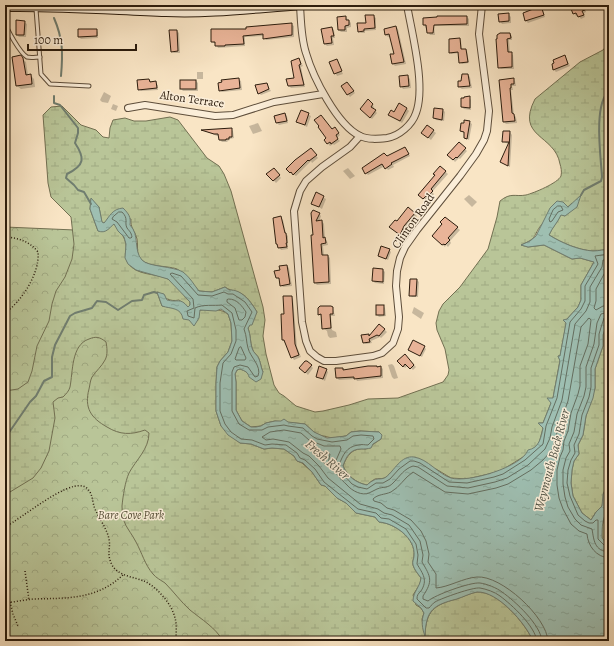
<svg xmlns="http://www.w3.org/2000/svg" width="614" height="646" viewBox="0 0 614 646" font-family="Alegreya,serif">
<defs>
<pattern id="forest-crowns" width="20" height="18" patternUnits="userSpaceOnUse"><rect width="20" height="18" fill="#b9c598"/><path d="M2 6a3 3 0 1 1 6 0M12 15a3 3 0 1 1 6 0" fill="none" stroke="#9fa982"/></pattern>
<pattern id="wetland-marsh" width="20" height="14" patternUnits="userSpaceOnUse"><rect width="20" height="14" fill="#b9c598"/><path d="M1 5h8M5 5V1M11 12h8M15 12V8" fill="none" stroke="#9fa982"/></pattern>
<pattern id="water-ripples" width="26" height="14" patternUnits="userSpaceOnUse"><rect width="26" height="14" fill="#9ebfb2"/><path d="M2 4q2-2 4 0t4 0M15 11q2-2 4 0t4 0" fill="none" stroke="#88a498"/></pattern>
</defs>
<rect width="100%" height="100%" fill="#f9e5c5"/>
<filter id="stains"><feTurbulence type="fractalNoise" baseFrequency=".005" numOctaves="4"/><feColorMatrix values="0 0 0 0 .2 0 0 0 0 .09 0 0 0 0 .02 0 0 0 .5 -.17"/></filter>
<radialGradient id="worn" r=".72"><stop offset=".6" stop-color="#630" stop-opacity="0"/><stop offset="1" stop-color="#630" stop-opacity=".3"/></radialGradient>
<polygon fill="url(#forest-crowns)" stroke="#727052" points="5,227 98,231 176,286 190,302 157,293 162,306 228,352 533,641 5,641"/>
<g fill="url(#wetland-marsh)" stroke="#727052">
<path d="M609,39V250C604,249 599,251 593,251C578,250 562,243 549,235C552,227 558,222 561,214L565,216L572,203C564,212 550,214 543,223C532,235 540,237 521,245L528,247L544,245L572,259L580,258L594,262L581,285V300L578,307L567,319L560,356H558L560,360L553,398L543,423H539L543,428L539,443L533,449L523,457L502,470L493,473L467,479L451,478L436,469L390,473C385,480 383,478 375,479C373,480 369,483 367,485C356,483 348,476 343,466C347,455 353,447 366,449L381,439L379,432L360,431L351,432L346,436L332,438L319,435L314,432L305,424L275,421L266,423L261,426L251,427L242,421L236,410V382L235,374L237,370L240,369L245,371L248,374L263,372C261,368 261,364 259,359C258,355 253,353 252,348C250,342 251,336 248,328L257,312C252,304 246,294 237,292C232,290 229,290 225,287L212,292L199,291C194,286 183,272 177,269C166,265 143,268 138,255C137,250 138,244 137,239C135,231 130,228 131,219L107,220L104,223H102L99,207L91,199L90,209L98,231L114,224C118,229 126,238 126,245C127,251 124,257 128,263C136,276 156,273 168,279C176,283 183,295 190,302V305L188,307L179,300C170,302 164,298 157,292L162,306L177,308L183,314C197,311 215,305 228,314L231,323L232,341L228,352L220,361L217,367L216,383V411L221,426L240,443L251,444L264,449L272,448L284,449L294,456L297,461L302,463L312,472L321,485L325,486L337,498L346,503L356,513L375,517L379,522C394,523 416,538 414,556C414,559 412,561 413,565C414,569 418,574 421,578L420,584L413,595L416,605L421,608L424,613L422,619L425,635C426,611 434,605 456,599C463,597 470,593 477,592C497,590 526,624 533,641H223C216,628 201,619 190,610C181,602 174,592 165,583C161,580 156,578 153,574C145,565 142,553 136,542C128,527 122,525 122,506C123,496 125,482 129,473C136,460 149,449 149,433L145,430C131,435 120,435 107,427C91,418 84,408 89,389C90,385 90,381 92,377C96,371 102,366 105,360C108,355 107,347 106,342C100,337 96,336 89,339C71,345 73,372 70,387C69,391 66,394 63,397L58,398L53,402L55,418L49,451L41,468L33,478L5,495V391L18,389L28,382L32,371L37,346L49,321L52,304L56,291L65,277L72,259L74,244L71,217L51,197L48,183L43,115L51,107L62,106L81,125L96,130L103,137L109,138L110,128L113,120L125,118L134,121H146L170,117L178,120L207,158L219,166L224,174L231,191L263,307L265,320L263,336L266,354L274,385L279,393L284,396L296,406L315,412L323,411L349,405L368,399L398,398L443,382L448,375L449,370L445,349L437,330L436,323L439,311L443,304L460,287L488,249L497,217L500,201C511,192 515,197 526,195C534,193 558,183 561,176C562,172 561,167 560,164C555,134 515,138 535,99L580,62L603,50L608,44Z"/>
<polygon points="609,317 609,485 606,488 602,506 596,512 591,520 582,513 573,496 571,483 572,470 574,461 579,454 578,445 583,435 586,416 595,388 595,369 603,346 603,335"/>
<polygon points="605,515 609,515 609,546 602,538 602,526"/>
</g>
<path fill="url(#water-ripples)" stroke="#707e70" d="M581,195L577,207L565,216L561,215C558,222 552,228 549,235C562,243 578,250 593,251C599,251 604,249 609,250V317L603,335V346L595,369V388L593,398L586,416L583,435L578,445L579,454L574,461L572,470L571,483L573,496L582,513L591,520L596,512L602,506L603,494L606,488L609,485V515H605C602,522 602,531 602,538L609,546V641H533C526,624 498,591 477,592C471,593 463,597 457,599C433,605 426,610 425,636C422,628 421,621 424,613L421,608L413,601C413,592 420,587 421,578C418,574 414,569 413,565C412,561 414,559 414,556C416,538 394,523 379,522L375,517L356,513L346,503L337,498L325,486L321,485L312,472L303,463L297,461L294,456L284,449L272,448L264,449L251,444L240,443L228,435L221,426L216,411V383L217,367L220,361L228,352L232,341L231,323L228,314L221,309L216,311L200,310L199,318L194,326L189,320L183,319C181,307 171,309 162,306L157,292L164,294L167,300C178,303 180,297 188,307L190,305V302L168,279L136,270L128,264L125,258L126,244L124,237L118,231L114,224C109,228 106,234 98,231L90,209L91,198L99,207L102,222L104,223C110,216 112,209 123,208C129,214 131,217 130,225C140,235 133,250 142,260C148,267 173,266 183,272C190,277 194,285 199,291L212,292L225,287L229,290C242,289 251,302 257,312L252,325H250L248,328C251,336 250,342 252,348C253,353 258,355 259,359C261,364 261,368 263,372L261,379L256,382L249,377C248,372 245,371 240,369L237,370L235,374L236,382V410L242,421L251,427H256L261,426L266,423L275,421H281L284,419L288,422L305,424L314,432L327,438L346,436L351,432L360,431L379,432L382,435L381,439L373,444L371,448C367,449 365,449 361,449C350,449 346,457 343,466C347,476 356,483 367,485C369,483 372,481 374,480C378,478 382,480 386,477C394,471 401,455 414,457C428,459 438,474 451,478C468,483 522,467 528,450C539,448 541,438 543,428L538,423H543L551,403L547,398H553L560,361L558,356H560L566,323L563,320L567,319L578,307L581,300V285L594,262L580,258L572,259L544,245L528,247L521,245L530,241L536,236L550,208L557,201L563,202L568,207Z"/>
<g fill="#0003">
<polygon points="573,5 585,5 586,12 584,13 585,17 581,19 578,15 576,16 574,13"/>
<polygon points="541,8 543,10 545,17 528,23 526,21"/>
<polygon points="508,14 511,17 511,23 502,24 500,21"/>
<polygon points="373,16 376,18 376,30 365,31 365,33 361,33 359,31"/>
<polygon points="346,17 351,23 351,27 347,28 347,32 341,32 339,30"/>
<polygon points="467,17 469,19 469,26 434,26 435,35 430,35 424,25"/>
<polygon points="24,22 27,24 26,37 19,37 17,35"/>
<polygon points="291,24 294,26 294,37 266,40 264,36 245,37 245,46 218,48 216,44 212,42 212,30 247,30"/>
<polygon points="396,27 398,29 406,64 395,66 393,64 395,55 390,36 388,37 386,35"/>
<polygon points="332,28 334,30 335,38 333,38 334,45 327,46 325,44"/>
<polygon points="96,30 98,32 98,38 81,39 79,37"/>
<polygon points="170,31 177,31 179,33 180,53 174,53 172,51"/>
<polygon points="510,34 512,36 512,40 509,40 510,53 513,55 514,69 501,69 499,67 497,40"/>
<polygon points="460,39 461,40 462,50 466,50 467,51 469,63 462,64 460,62 459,53 451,54 450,52"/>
<polygon points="565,56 570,66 556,72 554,70"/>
<polygon points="20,57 26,62 28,75 30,75 34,79 35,87 21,89 17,86"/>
<polygon points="299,59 303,66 301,67 305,87 291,88 289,86 288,80 295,79"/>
<polygon points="336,60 343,74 337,76 330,62"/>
<rect x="197" y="72" width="6" height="7"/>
<polygon points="468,75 470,77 472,88 462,89 459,87 459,82 462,82"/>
<polygon points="408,77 410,79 411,88 403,89 401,86"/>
<polygon points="238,79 241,81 242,90 222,92 220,90"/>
<polygon points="513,79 515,81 516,86 512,86 513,90 511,90 514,115 516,117 517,123 506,124 504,122 501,81"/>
<polygon points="149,80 158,85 158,90 141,91 139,89"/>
<polygon points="196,81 198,83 198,91 183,91 181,89"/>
<polygon points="347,83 355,93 350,97 342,86"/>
<polygon points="266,84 271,91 261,95 259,93"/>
<polygon points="104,92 111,96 108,103 102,102 100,100"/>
<polygon points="469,97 471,100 471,110 464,109 462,107"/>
<polygon points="113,104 118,106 116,111 111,109"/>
<polygon points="372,105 374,107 373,109 377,113 372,119 363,111"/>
<polygon points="406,108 409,111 402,123 389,115"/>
<polygon points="435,109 443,110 445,112 444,121 436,120 434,118"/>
<polygon points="301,111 311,116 307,127 298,122"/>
<polygon points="285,114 287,116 288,123 279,125 277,123 275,117"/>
<polygon points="469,122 472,124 469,140 465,138 465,133 461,131"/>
<polygon points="258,123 262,131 253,134 249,126"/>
<polygon points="428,127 436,133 431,140 425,135"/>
<polygon points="231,129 233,131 234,138 230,139 230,140 227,141 228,142 222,142 220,140 219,136 217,136 203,130"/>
<polygon points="332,130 337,131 340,135 337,138 340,141 334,145 333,144 330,146 325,140"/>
<polygon points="510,132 512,135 510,167 501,162 509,144 506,143 503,141"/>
<polygon points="460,144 467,151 460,159 459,158 455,162 449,155"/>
<polygon points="405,148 410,156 393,165 394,167 388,170 385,166 368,175 366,173 387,157"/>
<polygon points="313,152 318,158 312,163 311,161 296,176 289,171"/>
<polygon points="440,167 448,174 432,192 434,194 430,199 428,197 426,200 420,195 436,175"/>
<polygon points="348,168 355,176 350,179 343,171"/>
<polygon points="274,169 281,178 276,183 268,174"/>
<polygon points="316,194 326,199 322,209 312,203"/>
<polygon points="469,195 477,202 472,207 464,199"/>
<polygon points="409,209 417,216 406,229 402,236 393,229"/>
<polygon points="312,213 319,214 321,216 319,222 322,221 324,224 325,238 327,241 328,245 323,246 324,256 328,256 330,258 331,284 317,285 315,283"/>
<polygon points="281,218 283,220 286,234 288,236 288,249 281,250 277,244"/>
<polygon points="445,218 460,230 450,241 451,243 448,247 446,245 445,247 433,236 443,224"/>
<polygon points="389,250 391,252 388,260 379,256"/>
<polygon points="287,266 289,268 292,286 283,287 281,285 280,280 277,278 281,270"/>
<polygon points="374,269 383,270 385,272 384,284 375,283 373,281"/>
<polygon points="411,280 417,280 419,282 418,297 412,297 410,295"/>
<polygon points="291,297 293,299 297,347 301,357 294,360 283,340 282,315 285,315"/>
<polygon points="383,306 385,308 386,316 379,317 377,315"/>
<polygon points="331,307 333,309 335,316 331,316 332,330 336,332 337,337 330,338 328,336 327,331 323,328 322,317 319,314"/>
<polygon points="414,307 424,313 421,319 412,313"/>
<polygon points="380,325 387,332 381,338 380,337 371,341 372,343 366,344 363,342 368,335 370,336"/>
<polygon points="424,347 426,349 422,357 411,351"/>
<polygon points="405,356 416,367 413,370 408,365 405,368 399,361"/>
<polygon points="307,362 313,368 308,375 303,370"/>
<polygon points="392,364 394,366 398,378 394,379 392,377 388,365"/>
<polygon points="377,367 378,368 381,367 383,369 383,378 357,381 356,379 339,380 337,378 343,369 345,371"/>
<polygon points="326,370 328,372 325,381 317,376"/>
</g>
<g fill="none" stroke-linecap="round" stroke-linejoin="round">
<g stroke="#646e60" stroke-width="1">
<polygon points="558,206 561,206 563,210 558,212 552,221 550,222 549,219 553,210"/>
<path d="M119,212H122C129,219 124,222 127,228C130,232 131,232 132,237L131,238H129L117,222L112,219L113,217Z"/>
<polyline points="609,265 596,289 596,301 594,308 596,310 603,306 609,306"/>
<path d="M229,299C237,299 242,306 246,312L245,317L242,320H239L235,308L227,302V300Z"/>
<path d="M609,312L601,314L597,323L594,344L586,367V387L584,396L577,414L574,432L569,444L570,451L566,458L563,470V484L565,497L568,507L575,519L581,525L592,529C594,540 594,551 609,552"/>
<polyline points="609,317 604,318 599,334 599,345 591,368 591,387 589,397 582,415 579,434 574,445 575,453 571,460 568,470 567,483 570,496 578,515 585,521 589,523 593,523 596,520 598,520 598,539 605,546 609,547"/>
<polygon points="241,347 246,358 245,360 236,360 235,359 239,348"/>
<polygon points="317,450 330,454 328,464 325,464 315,453 314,451"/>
<path d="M537,641C535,626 512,605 500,596C495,592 486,589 480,588C473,587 442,598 435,602C433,603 431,606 429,608H426L417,599C417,595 418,594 421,591C428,580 423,574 417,564L418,555L416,544L406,529L389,519L381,518L376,513L358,509L324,482L315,469L305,460L300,458L297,453L286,445L272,444L265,445L252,440L241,439L231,432L225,424L220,411V383L223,363L231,354L236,341V330L232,313L222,305C214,306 203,304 195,308L194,318L188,316L187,311L194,308L193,299L170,274L172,273L181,276L198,295L212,296L224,292L228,294H233L245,302L252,312L244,329C247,337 246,341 248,348C250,357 262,366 258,376L255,377L248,367L240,365L234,367L232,372V411L239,424L249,430H262L268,427L284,425L288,426L303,428L312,436L317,439L332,442L347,440L353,436L361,435L373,436L374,439L368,445C365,445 362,444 358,445C346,447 343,455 339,465L342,473L352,484L358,487L367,489L376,483H383L390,479L399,469L410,461H414L420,463L449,482L467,483L494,477L503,474L525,460L543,444L546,426L557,398L570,322L581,309L585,301V286L598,264L595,256L609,254"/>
<path d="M542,641C541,625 515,601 502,592C497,588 487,584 480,583C470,582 435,595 428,601L423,599V596C433,581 431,577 422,562L423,555L420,541L409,525L392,515L384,513L378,509L360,504L328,478L319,466L309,456L303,453L289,442L273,439L266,440L262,437L270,432L284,430L301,433L309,440L324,446H340L341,449L334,465C334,474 341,479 347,485C352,491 362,496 369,493C372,492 374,490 377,489C384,486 388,489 394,482C400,476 404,469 413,466L418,467L447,486L468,488L495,482L507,478L528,465L545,449L550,438L552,427L562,400L575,324L586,311L590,302V287L602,267L603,260L609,259"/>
<path d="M548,641C547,617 501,575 477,577C463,578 449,587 436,588V574L428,562L429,554L426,541L421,531L411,520L394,510L387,508L381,503L374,501L373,499C378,494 384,495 391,492C400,487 404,478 413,472L445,492L468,494L496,488L508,484L531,470L543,460L552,450L558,429L568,401L581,327L589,318L591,320L588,344L580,366V386L578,394L571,413L568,431L564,441L563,450L560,457L557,470V485L559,498L563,509L571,524L579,531L587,534C588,546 596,557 609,558"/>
</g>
<g stroke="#707e70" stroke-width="2">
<path d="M54,18C63,39 63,53 61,76"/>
<path d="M54,96V103L60,105L78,128V133L75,143C85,158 85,165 67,174L66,178L74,185L78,190L84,192L91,204"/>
<path d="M581,195L584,190L601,181L602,177C601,158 593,104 609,91"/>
<polyline points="5,441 8,434 30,402 36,396 44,381 52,377 52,357 55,345 70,316 75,313 92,308 97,301 106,302 118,310 132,301 142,300 144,295 154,292 157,293"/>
</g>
</g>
<g fill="#e9b498" stroke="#2b1c0d">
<polygon points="574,5 583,5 585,10 582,11 584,15 578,17 576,13 573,14 570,6"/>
<polygon points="541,6 544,15 525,21 523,13"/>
<polygon points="509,13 509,21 499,22 498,14"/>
<polygon points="365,15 374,15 375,28 364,29 364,31 358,32 357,23 366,23"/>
<polygon points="346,16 346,20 349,20 349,25 345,26 345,30 338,30 337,17"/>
<polygon points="437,16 467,16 467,24 434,25 433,33 427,33 426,25 423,25 423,18 437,17"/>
<polygon points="16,20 25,21 24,35 16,35"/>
<polygon points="292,23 292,35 263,39 263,34 243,36 244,44 225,45 225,46 215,46 215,42 211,42 211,29 246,29 246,27"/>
<polygon points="396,26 404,62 392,64 390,54 394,54 389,34 385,35 384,29"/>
<polygon points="332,27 334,36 331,36 332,43 324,44 321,29"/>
<polygon points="78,29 97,29 97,36 78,37"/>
<polygon points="169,30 177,30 178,51 171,52"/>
<polygon points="500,33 510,33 511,38 507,39 508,52 512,52 512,67 498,68 496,39 497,39 497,35"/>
<polygon points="460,38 461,49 466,49 468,62 459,63 458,52 449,53 449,39"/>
<polygon points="21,55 23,58 26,75 31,74 32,84 16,86 12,57"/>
<polygon points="565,55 568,64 553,70 552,64 554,63 553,60"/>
<polygon points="299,58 301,64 299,65 304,85 288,86 286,79 294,78 291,61"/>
<polygon points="337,59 342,71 334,74 329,62"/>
<polygon points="462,74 468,74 470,86 458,87 458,81 461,81"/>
<polygon points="408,75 409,86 400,87 399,76"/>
<polygon points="239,78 240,88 219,91 218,83 222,82 221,80"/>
<polygon points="514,78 514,84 511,84 511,88 510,88 512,113 514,114 515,121 503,122 499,80"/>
<polygon points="149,79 150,82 156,81 157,88 138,90 137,80"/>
<rect x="180" y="80" width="16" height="9"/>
<polygon points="347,82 354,91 347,95 341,86"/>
<polygon points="267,83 269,89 258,94 255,85"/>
<polygon points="470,96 470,108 461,107 461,98 464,98 464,97"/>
<polygon points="368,99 373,104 371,107 376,110 370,118 360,109"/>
<polygon points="399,103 407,108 400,121 388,115 391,110 394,112"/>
<polygon points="434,108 443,109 442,120 433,118"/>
<polygon points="301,110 309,113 305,125 296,122"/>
<polygon points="285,113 287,121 276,123 274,116"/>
<polygon points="321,115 332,129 335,127 339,133 336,135 338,139 331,144 330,142 327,144 324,140 326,138 318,127 319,126 314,120"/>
<polygon points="464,120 470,121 467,139 464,138 464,132 460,131 461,123 464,123"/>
<polygon points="427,125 434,130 428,138 421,133"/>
<polygon points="232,128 232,137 229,137 229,139 226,139 226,140 219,140 218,134 214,134 201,130"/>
<polygon points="503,131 510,131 508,166 500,162 509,142 502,142"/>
<polygon points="459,142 466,148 457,158 456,157 453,160 447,155"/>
<polygon points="405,147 409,154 391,163 392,164 385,169 382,164 365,174 362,168 384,153 387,156"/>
<polygon points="311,148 317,155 309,161 308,160 293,175 291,172 290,173 286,169 295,160"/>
<polygon points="440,166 446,171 431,189 433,191 427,197 426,196 423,199 418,195 435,175 433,174"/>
<polygon points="274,168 280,175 273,181 266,174"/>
<polygon points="316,192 324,196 319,207 311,204"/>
<polygon points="408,207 415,213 404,226 400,235 389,227 395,220 397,221"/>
<polygon points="313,210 320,213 316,221 322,220 323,238 325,237 326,243 321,244 322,255 328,255 329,282 314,283 311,235 313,235 311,213"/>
<polygon points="281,216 285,233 286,233 287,243 286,243 287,247 278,248 277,244 276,244 273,218"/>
<polygon points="445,217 458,227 448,238 450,240 445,245 444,244 442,245 432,236 442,224 440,222"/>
<polygon points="381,246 390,249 386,259 378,256"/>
<polygon points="287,265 290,284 280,286 279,278 276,278 274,271 280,270 279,266"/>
<polygon points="373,268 383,269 383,282 372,281"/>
<polygon points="410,279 417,279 416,296 409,296"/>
<polygon points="283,296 292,296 295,344 299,355 291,358 284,340 282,340 281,314 284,314"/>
<rect x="376" y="305" width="8" height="10"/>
<polygon points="320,306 331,306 333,307 333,314 330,314 331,328 322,329 321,314 318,315 318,308"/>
<polygon points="379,324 385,329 379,336 377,335 369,339 370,342 363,343 361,335 369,334 369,336"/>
<polygon points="413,340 425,346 420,356 408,350"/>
<polygon points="405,354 414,365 410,369 405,364 403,367 397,361"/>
<polygon points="305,361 307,361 312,365 305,373 299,368"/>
<polygon points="319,366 327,369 323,379 316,377"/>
<polygon points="368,366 377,366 377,367 381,366 381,376 354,379 354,377 336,378 335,368 343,368 343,370"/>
</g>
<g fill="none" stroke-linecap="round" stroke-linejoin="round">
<g stroke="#5e4e3b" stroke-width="5">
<g id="lane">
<polyline points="36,9 41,74 50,84 89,86"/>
<path d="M5,22C7,30 20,53 27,57C31,58 36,57 40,57"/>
</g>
</g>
<g stroke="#5e4e3b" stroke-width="8">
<g id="street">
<path d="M300,5C301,21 301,38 306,53C313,77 337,125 360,136C368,140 378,139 387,138C399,136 412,125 416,113C426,86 412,34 407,5"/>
<polyline points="128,108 145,105 215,116 233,115 274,102 323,94"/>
<polyline points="360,136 350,147 322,167 306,181 300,191 294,211 302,322 306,341 310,351 317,357 324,361 336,361 373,356 382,353 393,343 398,329 399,317 396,286 397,271 400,258 405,247 417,230 460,176 476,154 484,140 487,131 489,111 479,34 482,5"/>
</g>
</g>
<g stroke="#2b1c0d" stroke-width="10">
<path id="secondary" d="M5,7C59,6 112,10 166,12C211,14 257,8 303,5"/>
</g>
<g stroke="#2b1c0d" stroke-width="1.5" stroke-dasharray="1 2" stroke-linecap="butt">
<path d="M5,237C19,238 29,241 38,252C40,273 22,301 5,313"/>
<path d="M5,527C22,518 65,482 82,486C86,486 89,490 91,494C93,499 93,506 96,511C100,520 107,529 109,539C111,549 106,553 112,565C118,576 134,577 144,581C157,587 172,604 175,618C177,625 176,632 176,639"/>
<polyline points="25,571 29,600"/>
<polyline points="10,602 13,614 18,626"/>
<path d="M5,603C14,602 24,600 33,599C68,598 97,600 124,574"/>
<polyline points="171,641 176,639"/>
</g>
<use href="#lane" stroke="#fbeed9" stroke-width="3"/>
<use href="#street" stroke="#fbeed9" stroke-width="6"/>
<use href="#secondary" stroke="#fbeed9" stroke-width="8"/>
</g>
<g text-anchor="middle" stroke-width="3" stroke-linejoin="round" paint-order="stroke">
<g font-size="12" fill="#2b1c0d" stroke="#fbeed9">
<text transform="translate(192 99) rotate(8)" y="4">Alton Terrace</text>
<text transform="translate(413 221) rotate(-55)" y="4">Clinton Road</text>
</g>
<g font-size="12" font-style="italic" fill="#564f37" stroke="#fbeed9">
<text x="131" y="519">Bare Cove Park</text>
</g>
<g font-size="13" font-style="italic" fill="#535547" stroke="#fbeed9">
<text transform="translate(328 459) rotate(41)" y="5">Fresh River</text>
<text transform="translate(551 460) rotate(-75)" y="5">Weymouth Back River</text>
</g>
</g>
<rect width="614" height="646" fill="none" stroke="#f9e5c5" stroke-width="20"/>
<rect x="6" y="6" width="602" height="634" fill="none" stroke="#2b1c0d" stroke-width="2"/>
<rect x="10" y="10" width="594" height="626" fill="none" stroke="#2b1c0d"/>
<path d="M28 44v6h108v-6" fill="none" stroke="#2b1c0d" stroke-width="2"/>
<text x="34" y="44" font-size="12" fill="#2b1c0d" stroke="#fbeed9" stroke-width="3" paint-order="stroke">100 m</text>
<rect width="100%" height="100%" filter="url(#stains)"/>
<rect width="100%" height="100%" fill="url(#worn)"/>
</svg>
